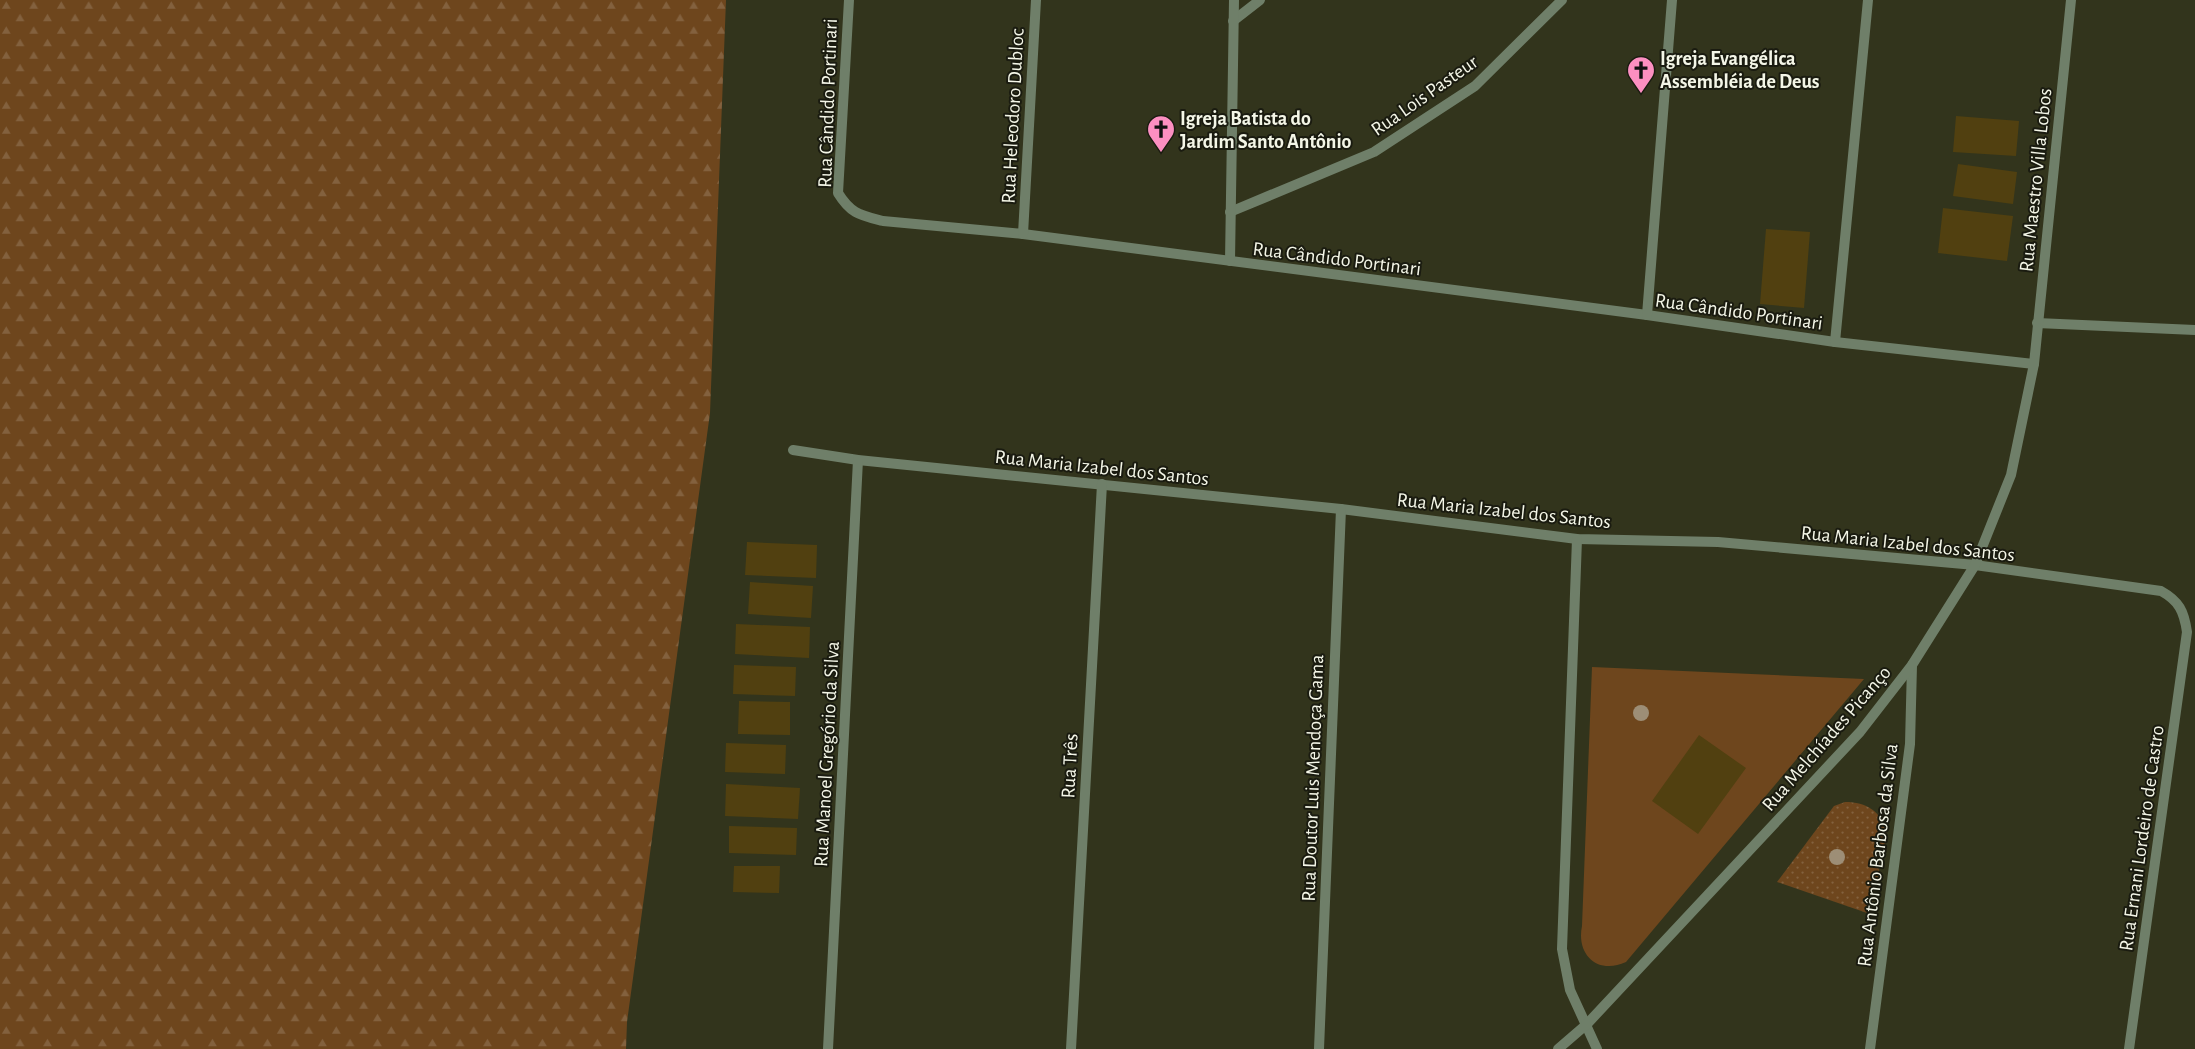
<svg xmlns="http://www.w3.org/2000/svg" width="2195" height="1049" viewBox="0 0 2195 1049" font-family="'Alegreya Sans',sans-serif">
<defs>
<pattern id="grass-dots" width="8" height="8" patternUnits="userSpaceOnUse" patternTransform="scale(1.25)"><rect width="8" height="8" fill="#6e461d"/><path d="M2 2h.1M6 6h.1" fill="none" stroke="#83613e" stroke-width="1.8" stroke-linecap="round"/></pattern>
<pattern id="forest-firs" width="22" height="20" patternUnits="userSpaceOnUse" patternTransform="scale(1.25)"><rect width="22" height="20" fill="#6e461d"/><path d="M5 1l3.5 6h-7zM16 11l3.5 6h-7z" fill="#83613e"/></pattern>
</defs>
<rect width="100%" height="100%" fill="#32341c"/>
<path fill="url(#grass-dots)" d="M1845,802C1867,802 1880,811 1887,832L1870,914L1777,882L1834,806Z"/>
<polygon fill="url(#forest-firs)" points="0,0 726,0 710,413 627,1022 626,1049 0,1049"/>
<path fill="#6e461d" d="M1592,667L1864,679L1626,962C1598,975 1576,955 1582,926Z"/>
<g fill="#514010">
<polygon points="1956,116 2019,121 2016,156 1953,152"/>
<polygon points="1958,164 2017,172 2013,204 1953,196"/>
<polygon points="1943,208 2013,216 2007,261 1938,253"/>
<polygon points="1766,229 1810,232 1804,308 1760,304"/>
<polygon points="747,542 817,545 816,578 745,575"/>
<polygon points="750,582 813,586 811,618 748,614"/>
<polygon points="736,624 810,627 809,658 735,654"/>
<polygon points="734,665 796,667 795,696 733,694"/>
<polygon points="739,701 790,702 790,735 738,734"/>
<polygon points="1699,735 1746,768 1698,834 1652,801"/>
<polygon points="726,743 786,745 785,774 725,772"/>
<polygon points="726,784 800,788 798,819 725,816"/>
<polygon points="729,826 797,828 796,855 729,853"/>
<polygon points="734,866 780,866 779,893 733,892"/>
</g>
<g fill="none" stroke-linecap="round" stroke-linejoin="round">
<g stroke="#6f7f69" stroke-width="10">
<path d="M849,0L838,193C851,214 860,215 883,221L1023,234L1647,315L1835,342L2034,364"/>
<polyline points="1233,21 1260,0"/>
<polyline points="1230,212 1374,152 1475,86 1562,0"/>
<polyline points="1023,234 1036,0"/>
<polyline points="1230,261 1234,0"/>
<polyline points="1647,315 1672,0"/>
<polyline points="2037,323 2195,330"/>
<polyline points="1835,342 1868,0"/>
<path d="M793,450L858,460L1341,509L1577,539L1718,542L1975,565L2161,591C2179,601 2184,611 2187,632L2129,1049"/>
<polyline points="1577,539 1562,949 1570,990 1597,1049"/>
<polyline points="828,1049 858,460"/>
<polyline points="1071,1049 1102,484"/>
<polyline points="1319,1049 1341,509"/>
<polyline points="1870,1049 1910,744 1912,665"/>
</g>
<polyline stroke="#6f7f69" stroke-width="10" points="1558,1049 1587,1024 1860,732 1912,665 1975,565 2011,475 2034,364 2071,0"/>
</g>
<g fill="#9d8e76">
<circle cx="1641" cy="713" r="8"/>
<circle cx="1837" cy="857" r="8"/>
</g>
<defs>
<g id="church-pin" transform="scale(1.4375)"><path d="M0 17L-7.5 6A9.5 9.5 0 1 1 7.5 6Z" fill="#fc8fc1" stroke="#1a1b10"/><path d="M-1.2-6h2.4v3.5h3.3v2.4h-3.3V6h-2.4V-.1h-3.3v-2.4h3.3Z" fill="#111"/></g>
</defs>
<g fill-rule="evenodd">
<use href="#church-pin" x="1641" y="70"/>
<use href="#church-pin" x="1161" y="129"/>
</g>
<g text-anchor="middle" stroke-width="4" stroke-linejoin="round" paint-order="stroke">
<g font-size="20" font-weight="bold" fill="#f4f6e7" stroke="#1a1b10" text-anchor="start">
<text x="1660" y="65">Igreja Evangélica<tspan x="1660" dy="23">Assembléia de Deus</tspan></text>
<text x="1180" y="125">Igreja Batista do<tspan x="1180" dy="23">Jardim Santo Antônio</tspan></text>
</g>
<g font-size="20" fill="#f4f6e7" stroke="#1a1b10">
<text transform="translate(1424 95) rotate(-35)" y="7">Rua Lois Pasteur</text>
<text transform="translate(827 103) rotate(-88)" y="7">Rua Cândido Portinari</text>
<text transform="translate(1012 116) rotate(-87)" y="7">Rua Heleodoro Dubloc</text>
<text transform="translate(2035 180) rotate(-84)" y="7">Rua Maestro Villa Lobos</text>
<text transform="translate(1337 258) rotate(7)" y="7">Rua Cândido Portinari</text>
<text transform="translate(1739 311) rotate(8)" y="7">Rua Cândido Portinari</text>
<text transform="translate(1102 467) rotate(6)" y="7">Rua Maria Izabel dos Santos</text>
<text transform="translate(1504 510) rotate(6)" y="7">Rua Maria Izabel dos Santos</text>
<text transform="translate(1908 543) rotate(6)" y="7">Rua Maria Izabel dos Santos</text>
<text transform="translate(1826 738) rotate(-49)" y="7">Rua Melchíades Picanço</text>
<text transform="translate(826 754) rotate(-87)" y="7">Rua Manoel Gregório da Silva</text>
<text transform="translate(1069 766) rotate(-87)" y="7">Rua Três</text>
<text transform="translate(1312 778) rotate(-88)" y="7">Rua Doutor Luis Mendoça Gama</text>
<text transform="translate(2141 838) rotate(-82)" y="7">Rua Ernani Lordeiro de Castro</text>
<text transform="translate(1877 855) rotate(-83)" y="7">Rua Antônio Barbosa da Silva</text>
</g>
</g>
</svg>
